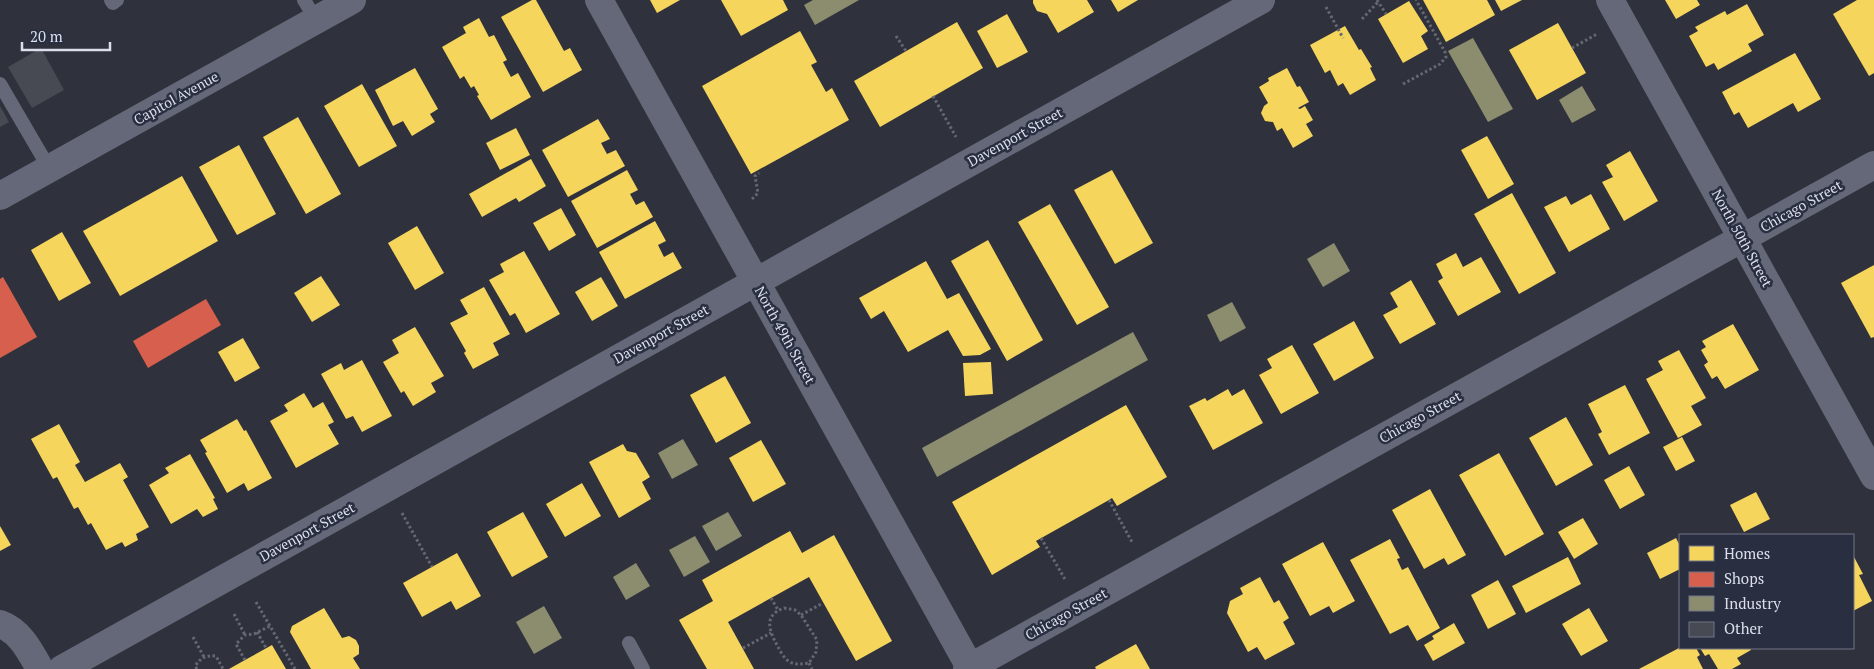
<svg xmlns="http://www.w3.org/2000/svg" width="1874" height="669" viewBox="0 0 1874 669" font-family="'PT Serif',serif">
<rect width="100%" height="100%" fill="#2f323c"/>
<g fill="#f6d55c">
<polygon points="532,0 536,0 564,51 570,48 582,70 543,92 501,17"/>
<polygon points="650,0 680,0 657,13"/>
<polygon points="721,0 783,0 788,10 741,36"/>
<polygon points="1033,0 1087,0 1094,12 1058,33 1047,14 1037,11 1033,3"/>
<polygon points="1111,0 1138,0 1118,12"/>
<polygon points="1423,0 1487,0 1495,15 1446,42"/>
<polygon points="1495,0 1522,0 1501,11"/>
<polygon points="1665,0 1697,0 1700,5 1676,19"/>
<polygon points="1857,0 1874,0 1874,73 1869,76 1833,14"/>
<polygon points="1409,1 1428,31 1421,36 1428,49 1403,63 1378,19"/>
<polygon points="1747,4 1764,35 1748,44 1752,51 1718,70 1714,63 1706,67 1689,36 1698,31 1695,27 1725,11 1727,15"/>
<polygon points="1007,14 1028,52 997,68 977,31"/>
<polygon points="479,18 489,37 494,35 507,60 503,62 511,77 518,73 531,97 491,120 477,96 479,95 474,86 471,88 464,76 460,79 442,47 466,33 463,27"/>
<polygon points="957,22 983,68 880,127 854,81"/>
<polygon points="1558,23 1586,73 1537,100 1509,50"/>
<polygon points="1345,26 1359,50 1361,49 1372,67 1370,68 1376,80 1350,95 1343,83 1338,86 1330,70 1325,73 1310,45"/>
<polygon points="800,31 817,62 811,65 826,92 832,88 849,120 751,174 702,86"/>
<polygon points="1795,53 1821,99 1798,112 1793,103 1748,128 1739,112 1734,115 1722,92"/>
<polygon points="415,68 438,109 430,114 435,122 412,136 403,121 393,126 375,90"/>
<polygon points="1287,68 1297,87 1300,86 1309,102 1298,108 1300,109 1305,106 1313,120 1306,124 1313,136 1293,148 1282,128 1277,131 1273,122 1265,121 1261,113 1264,106 1268,103 1259,87 1269,81 1268,78"/>
<polygon points="362,84 397,146 359,167 324,106"/>
<polygon points="298,117 341,194 306,214 263,137"/>
<polygon points="598,119 610,139 601,143 607,154 616,150 625,166 568,197 542,150"/>
<polygon points="516,128 530,155 500,170 486,143"/>
<polygon points="1487,136 1514,184 1488,199 1461,150"/>
<polygon points="239,145 276,214 237,235 199,167"/>
<polygon points="1630,151 1658,201 1624,221 1602,182 1613,177 1606,165"/>
<polygon points="531,159 546,186 519,202 516,198 482,217 469,194"/>
<polygon points="627,170 638,190 630,194 636,205 644,201 653,217 597,248 571,201"/>
<polygon points="1112,170 1153,243 1115,264 1074,190"/>
<polygon points="182,176 218,241 120,296 83,231"/>
<polygon points="1512,193 1556,273 1519,294 1474,214"/>
<polygon points="1591,194 1610,229 1569,252 1544,207 1566,196 1571,205"/>
<polygon points="1050,204 1109,307 1077,325 1018,222"/>
<polygon points="561,208 576,235 549,251 533,223"/>
<polygon points="655,221 666,241 658,245 664,257 673,252 682,268 625,299 599,252"/>
<polygon points="417,226 444,273 415,290 388,243"/>
<polygon points="62,232 91,283 59,301 31,250"/>
<polygon points="988,240 1043,340 1007,361 951,261"/>
<polygon points="524,251 560,314 526,333 515,313 510,316 489,280 504,272 500,264"/>
<polygon points="1456,253 1463,267 1481,257 1501,292 1458,316 1438,281 1443,278 1436,264"/>
<polygon points="926,261 947,299 959,293 991,349 980,355 963,356 948,330 908,352 884,311 871,319 859,298"/>
<polygon points="1874,265 1874,337 1871,338 1841,283"/>
<polygon points="321,276 340,305 312,322 294,293"/>
<polygon points="601,277 618,306 592,321 575,292"/>
<polygon points="1411,280 1436,324 1400,344 1383,315 1398,307 1390,293"/>
<polygon points="484,287 510,334 493,343 499,355 473,369 464,353 466,351 450,323 468,314 460,300"/>
<polygon points="1354,321 1374,358 1334,381 1313,344"/>
<polygon points="1733,324 1759,370 1725,389 1717,376 1712,379 1704,365 1708,362 1701,350 1706,347 1702,341"/>
<polygon points="415,327 444,376 431,383 436,392 413,406 404,391 401,393 383,362 399,353 392,340"/>
<polygon points="243,338 260,368 235,382 218,352"/>
<polygon points="1292,345 1319,393 1281,414 1259,375 1272,368 1267,359"/>
<polygon points="1679,350 1706,398 1691,406 1702,425 1678,438 1646,379 1663,370 1658,361"/>
<polygon points="362,360 392,416 362,432 353,416 346,419 321,374 341,363 344,370"/>
<polygon points="991,362 993,394 965,396 963,363"/>
<polygon points="725,376 751,423 716,443 690,395"/>
<polygon points="1625,385 1650,433 1609,455 1598,434 1602,432 1588,404"/>
<polygon points="1228,389 1232,396 1244,389 1263,423 1213,450 1189,406 1205,398 1207,401"/>
<polygon points="304,393 313,408 323,402 334,422 328,425 339,444 296,468 270,421 288,411 284,405"/>
<polygon points="1126,405 1167,477 1117,506 1112,498 1109,500 1036,541 1040,547 992,575 952,502"/>
<polygon points="1566,417 1593,465 1556,486 1529,438"/>
<polygon points="237,419 244,431 246,430 272,478 248,491 244,483 227,493 205,453 207,452 200,440"/>
<polygon points="59,424 80,462 75,465 85,482 120,463 128,477 123,480 149,527 136,534 138,540 125,547 122,542 106,550 91,523 88,525 78,507 74,509 57,477 53,479 31,439"/>
<polygon points="1682,437 1695,461 1676,471 1663,447"/>
<polygon points="761,440 786,484 753,502 729,458"/>
<polygon points="623,444 627,451 636,453 650,477 642,482 651,499 619,518 589,462"/>
<polygon points="1499,453 1544,534 1505,556 1459,475"/>
<polygon points="190,454 215,498 213,499 218,509 203,517 197,509 171,524 149,485 169,473 165,468"/>
<polygon points="1629,466 1645,495 1620,509 1604,480"/>
<polygon points="582,483 601,516 565,537 546,504"/>
<polygon points="1430,489 1466,555 1448,565 1444,558 1424,569 1392,510"/>
<polygon points="1756,492 1770,519 1744,532 1730,505"/>
<polygon points="523,512 548,557 512,577 487,532"/>
<polygon points="1583,518 1598,544 1574,559 1558,532"/>
<polygon points="0,526 11,545 0,551"/>
<polygon points="790,531 802,553 834,535 892,641 856,661 809,577 728,622 754,669 707,669 679,620 713,601 702,580"/>
<polygon points="1676,538 1680,546 1680,569 1660,579 1647,553"/>
<polygon points="1390,539 1400,558 1397,559 1402,570 1408,567 1440,628 1417,641 1408,625 1390,634 1350,560"/>
<polygon points="1323,542 1355,601 1333,613 1329,606 1310,616 1282,564"/>
<polygon points="457,553 481,596 456,610 451,601 422,617 403,583"/>
<polygon points="1853,555 1863,574 1859,575 1872,601 1853,611"/>
<polygon points="1568,557 1581,584 1526,613 1512,586"/>
<polygon points="1260,577 1274,603 1279,600 1289,618 1283,622 1295,644 1265,660 1257,647 1248,652 1227,613 1230,601 1243,594 1240,588"/>
<polygon points="1498,580 1516,614 1488,629 1471,595"/>
<polygon points="324,608 342,638 349,636 356,640 359,646 359,654 353,658 360,669 311,669 290,632 292,626"/>
<polygon points="1589,608 1608,641 1581,656 1562,624"/>
<polygon points="1454,623 1465,643 1433,661 1424,645 1434,639 1432,636"/>
<polygon points="1136,644 1150,669 1096,669 1095,667"/>
<polygon points="272,645 286,669 229,669 245,660"/>
<polygon points="1679,648 1696,648 1700,655 1697,657 1703,669 1639,669"/>
<polygon points="1700,648 1750,648 1751,650 1737,658 1741,664 1732,669 1718,669 1709,654 1705,656"/>
</g>
<g fill="#d6604d">
<polygon points="3,277 37,337 0,358 0,279"/>
<polygon points="206,299 221,325 148,368 133,341"/>
</g>
<g fill="#8c8c6e">
<polygon points="813,0 859,0 815,25 804,5"/>
<polygon points="1473,38 1513,109 1488,122 1448,51"/>
<polygon points="1582,86 1596,110 1572,123 1559,100"/>
<polygon points="1334,243 1350,271 1323,287 1307,259"/>
<polygon points="1232,302 1246,328 1220,342 1207,315"/>
<polygon points="1133,332 1148,360 937,477 922,448"/>
<polygon points="683,439 698,465 672,479 658,453"/>
<polygon points="728,512 742,536 716,551 702,526"/>
<polygon points="695,536 710,562 684,577 669,550"/>
<polygon points="636,563 650,586 626,600 613,577"/>
<polygon points="544,606 562,638 534,654 516,622"/>
</g>
<g fill="#474a52">
<polygon points="41,48 64,90 32,108 8,67"/>
<polygon points="0,106 9,122 0,127"/>
</g>
<g fill="none" stroke-linecap="round" stroke-linejoin="round">
<g stroke="#656873" stroke-width="3" stroke-dasharray="2.5 2.5" stroke-linecap="butt">
<polyline points="1377,0 1386,14"/>
<polyline points="1326,7 1343,38"/>
<polyline points="1362,19 1378,2"/>
<polyline points="896,36 906,51"/>
<polyline points="1572,48 1597,34"/>
<polyline points="1403,84 1440,64 1446,57 1445,52 1416,0"/>
<polyline points="933,96 956,137"/>
<polyline points="752,199 758,193 755,176 759,173"/>
<polyline points="1109,500 1132,542"/>
<polyline points="402,513 432,567"/>
<polyline points="1041,538 1066,581"/>
<polyline points="771,598 778,610"/>
<polyline points="256,602 295,669"/>
<path d="M784,608L795,610L801,615L817,640L816,652L809,663C802,664 796,665 790,662C784,659 781,652 778,647C770,632 762,616 784,608Z"/>
<polyline points="234,614 245,635"/>
<polyline points="801,615 823,603"/>
<polyline points="257,632 266,648"/>
<polyline points="193,637 204,657"/>
<polyline points="743,648 771,633"/>
<polyline points="245,660 236,644 245,635 254,634 270,626"/>
<polyline points="809,663 812,669"/>
<path d="M197,669L195,666C201,658 205,655 216,656L223,669"/>
</g>
<g stroke="#646878" stroke-width="14">
<polyline points="111,0 113,3 117,0"/>
<polyline points="304,0 316,20"/>
<polyline points="0,84 49,168"/>
<polyline points="629,643 643,669"/>
</g>
<g stroke="#646878" stroke-width="28">
<polyline points="599,0 971,669"/>
<polyline points="0,196 352,0"/>
<path d="M0,624C20,631 30,651 40,669"/>
<polyline points="62,669 1261,0"/>
<polyline points="967,669 1874,165"/>
</g>
<polyline stroke="#646878" stroke-width="28" points="1610,0 1874,476"/>
</g>
<g text-anchor="middle" stroke-width="5" stroke-linejoin="round" paint-order="stroke">
<g font-size="14" fill="#dcdfeb" stroke="#2a2e41">
<text transform="translate(176 98) rotate(-29)" y="5">Capitol Avenue</text>
<text transform="translate(1015 137) rotate(-29)" y="5">Davenport Street</text>
<text transform="translate(1801 206) rotate(-29)" y="5">Chicago Street</text>
<text transform="translate(1742 238) rotate(61)" y="5">North 50th Street</text>
<text transform="translate(661 334) rotate(-29)" y="5">Davenport Street</text>
<text transform="translate(785 335) rotate(61)" y="5">North 49th Street</text>
<text transform="translate(1420 417) rotate(-29)" y="5">Chicago Street</text>
<text transform="translate(307 532) rotate(-29)" y="5">Davenport Street</text>
<text transform="translate(1066 614) rotate(-29)" y="5">Chicago Street</text>
</g>
</g>
<rect x="1679" y="534" width="175" height="115" fill="#2a2e41" stroke="#717585"/>
<rect x="1689" y="546" width="25" height="15" fill="#f6d55c" stroke="#717585"/>
<text x="1724" y="559" font-size="15" fill="#dcdfeb">Homes</text>
<rect x="1689" y="572" width="25" height="15" fill="#d6604d" stroke="#717585"/>
<text x="1724" y="584" font-size="15" fill="#dcdfeb">Shops</text>
<rect x="1689" y="596" width="25" height="15" fill="#8c8c6e" stroke="#717585"/>
<text x="1724" y="609" font-size="15" fill="#dcdfeb">Industry</text>
<rect x="1689" y="622" width="25" height="15" fill="#474a52" stroke="#717585"/>
<text x="1724" y="634" font-size="15" fill="#dcdfeb">Other</text>
<path d="M22 42v8h88v-8" fill="none" stroke="#dcdfeb" stroke-width="2.5"/>
<text x="30" y="42" font-size="15" fill="#dcdfeb" stroke="#2a2e41" stroke-width="4" paint-order="stroke">20 m</text>
</svg>
